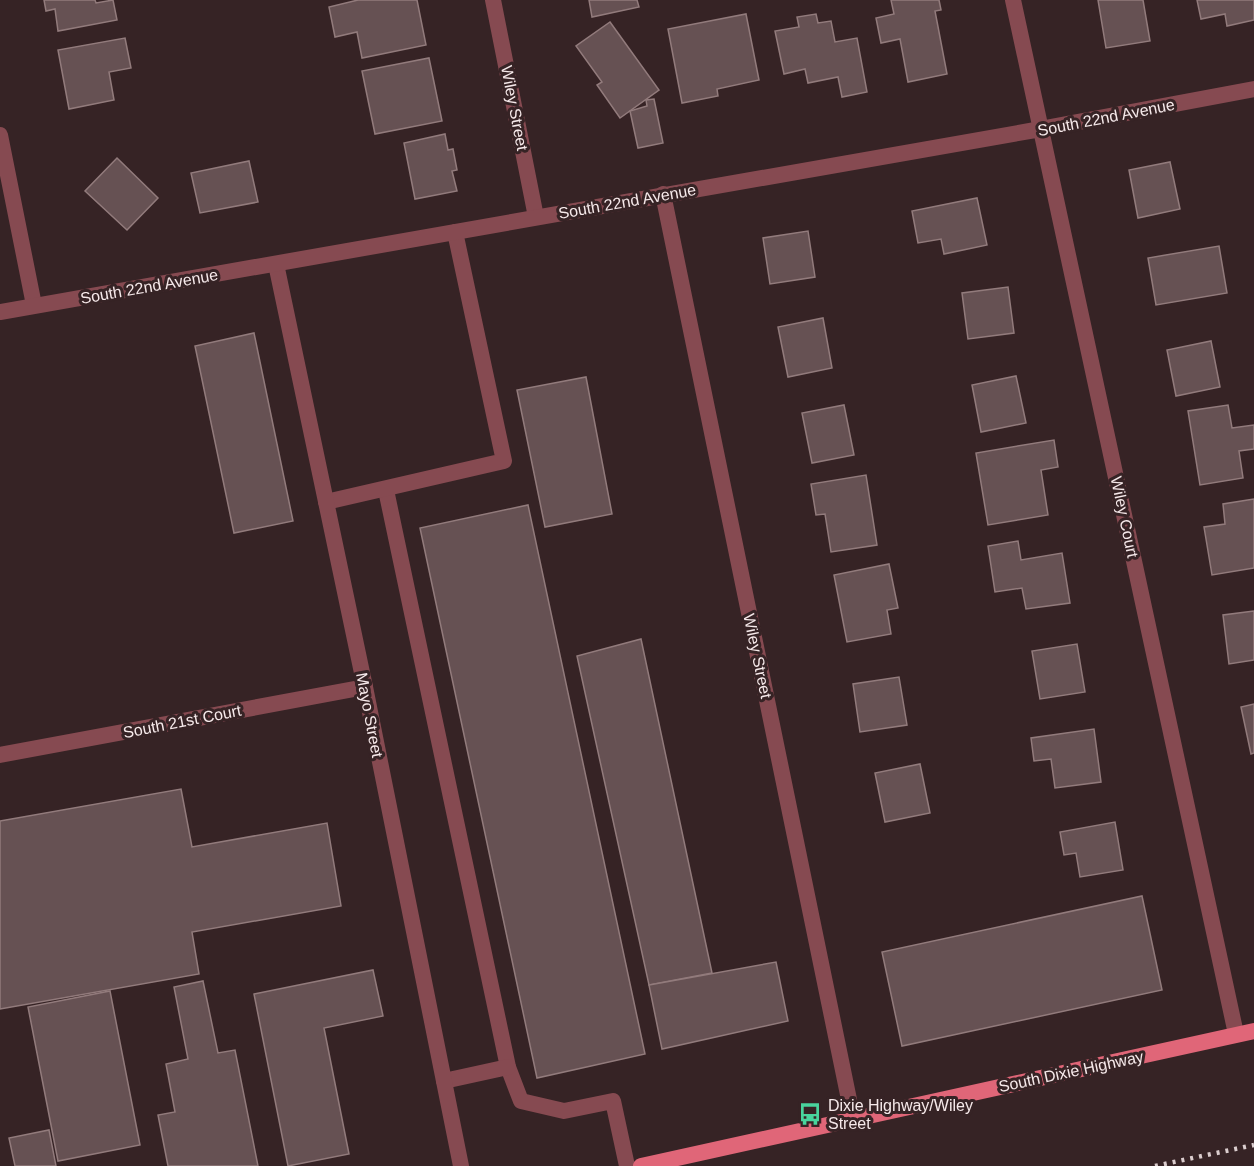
<svg xmlns="http://www.w3.org/2000/svg" width="1254" height="1166" viewBox="0 0 1254 1166" font-family="Helvetica,sans-serif">
<rect width="100%" height="100%" fill="#362325"/>
<g fill="#665153" stroke="#927b7c" stroke-width="1.5">
<polygon points="44,0 95,0 96,3 113,0 117,20 58,31 55,9 46,11"/>
<polygon points="358,0 417,0 426,45 362,58 357,32 335,37 329,7"/>
<polygon points="589,0 637,0 639,7 592,17"/>
<polygon points="891,0 939,0 941,10 935,11 947,74 908,82 900,39 881,43 876,18 894,14"/>
<polygon points="1098,0 1143,0 1150,41 1106,48"/>
<polygon points="1197,0 1254,0 1254,20 1227,26 1225,14 1201,19"/>
<polygon points="746,14 759,80 717,89 718,96 682,103 668,29"/>
<polygon points="816,14 818,23 831,21 835,42 857,38 867,92 842,97 838,77 808,83 805,69 784,74 775,31 799,27 797,17"/>
<polygon points="610,22 659,90 620,118 597,85 602,82 576,46"/>
<polygon points="125,38 131,68 109,72 114,100 69,109 58,50"/>
<polygon points="429,58 442,121 375,134 362,71"/>
<polygon points="654,99 663,143 638,148 630,111 647,106 646,100"/>
<polygon points="445,134 448,150 453,149 457,170 452,171 457,191 415,199 404,143"/>
<polygon points="117,158 158,198 127,230 85,191"/>
<polygon points="249,161 258,202 200,213 191,173"/>
<polygon points="1170,162 1180,209 1138,218 1129,170"/>
<polygon points="977,198 987,245 944,254 941,239 918,243 912,211"/>
<polygon points="808,231 815,277 770,284 763,238"/>
<polygon points="1219,246 1227,293 1156,305 1148,258"/>
<polygon points="1008,287 1014,333 968,339 962,293"/>
<polygon points="823,318 832,368 788,377 778,327"/>
<polygon points="254,333 293,521 234,533 195,346"/>
<polygon points="1211,341 1220,387 1176,396 1167,350"/>
<polygon points="1016,376 1026,423 981,432 972,385"/>
<polygon points="586,377 612,514 545,527 517,390"/>
<polygon points="844,405 854,455 812,463 802,413"/>
<polygon points="1228,405 1232,428 1254,425 1254,449 1239,451 1243,478 1200,485 1188,411"/>
<polygon points="1054,440 1058,467 1041,470 1048,515 988,525 976,453"/>
<polygon points="866,475 877,545 831,552 825,514 816,515 811,484"/>
<polygon points="1254,499 1254,568 1212,575 1204,527 1225,524 1223,504"/>
<polygon points="528,505 645,1054 537,1078 420,528"/>
<polygon points="1018,541 1021,560 1062,553 1070,603 1026,609 1022,588 995,592 988,546"/>
<polygon points="889,564 898,608 887,610 891,634 847,642 834,575"/>
<polygon points="1254,611 1254,660 1229,664 1223,615"/>
<polygon points="641,639 712,973 649,985 577,656"/>
<polygon points="1077,644 1085,692 1040,699 1032,651"/>
<polygon points="899,677 907,725 860,732 853,684"/>
<polygon points="1254,704 1254,753 1251,754 1241,707"/>
<polygon points="1094,729 1101,782 1055,788 1051,759 1034,761 1031,738"/>
<polygon points="920,764 930,813 885,822 875,773"/>
<polygon points="181,789 192,847 327,823 341,906 192,932 199,974 0,1009 0,821"/>
<polygon points="1115,822 1123,870 1080,877 1076,853 1064,855 1060,832"/>
<polygon points="1142,896 1162,990 902,1046 882,952"/>
<polygon points="776,962 788,1021 662,1049 649,985"/>
<polygon points="373,970 383,1016 324,1028 349,1154 288,1166 254,994"/>
<polygon points="203,981 218,1053 235,1050 258,1166 168,1166 158,1115 175,1112 166,1064 188,1059 174,987"/>
<polygon points="110,991 140,1145 58,1161 28,1007"/>
<polygon points="49,1130 56,1166 15,1166 9,1138"/>
</g>
<g fill="none" stroke-linecap="round" stroke-linejoin="round">
<g stroke="#864a51" stroke-width="16">
<polyline points="386,490 508,1067 521,1101 564,1111 613,1101 627,1166"/>
<polyline points="326,502 504,461 455,232"/>
<polyline points="444,1081 508,1067"/>
</g>
<g stroke="#864a51" stroke-width="16">
<polyline points="493,0 536,217"/>
<polyline points="1013,0 1236,1034"/>
<polyline points="0,135 34,305"/>
<polyline points="663,194 853,1119"/>
<polyline points="276,264 365,687 461,1166"/>
<polyline points="0,312 1041,129 1254,89"/>
<polyline points="0,755 365,687"/>
</g>
<polyline stroke="#e06678" stroke-width="16" points="641,1166 1254,1031"/>
<polyline stroke="#dbcdce" stroke-width="4.5" stroke-dasharray="3 6" stroke-linecap="butt" points="1155,1166 1254,1145"/>
</g>
<defs>
<g id="bus-bare" transform="scale(1.8)"><path d="M-5-6H5V4H4V6H2V4H-2V6H-4V4H-5ZM-3.5-4V0h7V-4ZM-3.5 1.2v1.5H-2V1.2ZM2 1.2v1.5H3.5V1.2Z" fill="#49d49d" stroke="#362325" stroke-width="2.5" paint-order="stroke"/></g>
</defs>
<g fill-rule="evenodd">
<use href="#bus-bare" x="810" y="1114"/>
</g>
<g text-anchor="middle" stroke-width="6" stroke-linejoin="round" paint-order="stroke">
<g font-size="16" fill="#f6e9ea" stroke="#362325">
<text transform="translate(515 108) rotate(79)" y="6">Wiley Street</text>
<text transform="translate(1106 117) rotate(-11)" y="6">South 22nd Avenue</text>
<text transform="translate(627 201) rotate(-10)" y="6">South 22nd Avenue</text>
<text transform="translate(149 286) rotate(-10)" y="6">South 22nd Avenue</text>
<text transform="translate(1125 517) rotate(78)" y="6">Wiley Court</text>
<text transform="translate(758 656) rotate(78)" y="6">Wiley Street</text>
<text transform="translate(370 715) rotate(79)" y="6">Mayo Street</text>
<text transform="translate(182 721) rotate(-11)" y="6">South 21st Court</text>
<text transform="translate(1071 1071) rotate(-12)" y="6">South Dixie Highway</text>
</g>
<g font-size="16" fill="#f6e9ea" stroke="#362325" text-anchor="start">
<text x="828" y="1111">Dixie Highway/Wiley<tspan x="828" dy="18">Street</tspan></text>
</g>
</g>
</svg>
